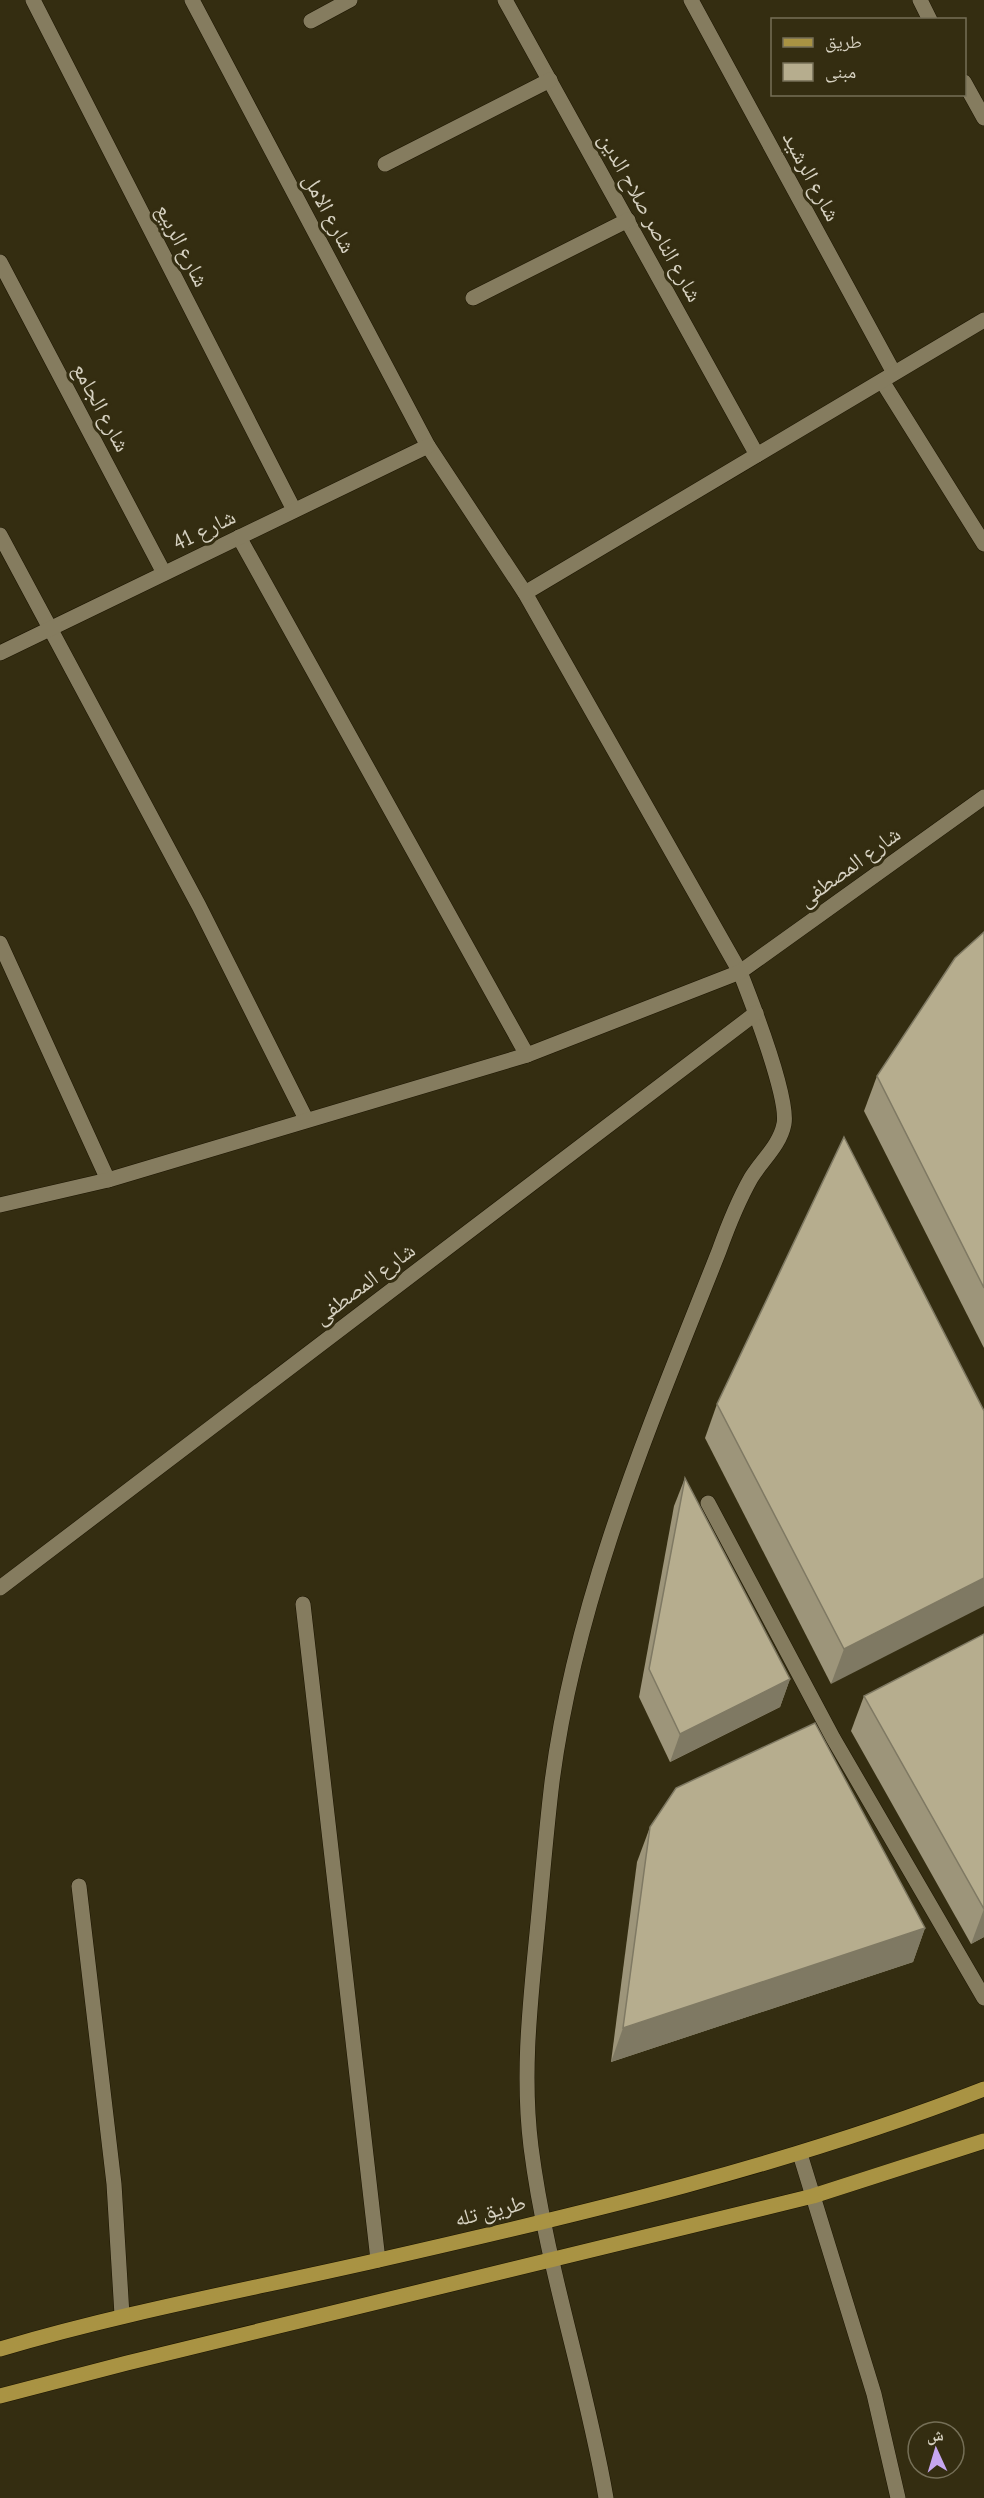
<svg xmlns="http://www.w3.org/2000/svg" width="984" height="2498" viewBox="0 0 984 2498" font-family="'PT Sans Narrow','Noto Naskh Arabic',sans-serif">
<rect width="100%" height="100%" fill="#342d11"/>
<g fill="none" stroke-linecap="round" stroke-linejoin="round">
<g stroke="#1c1500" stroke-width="16">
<g id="minor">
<polyline points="33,0 294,510"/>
<path d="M192,0L428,446L525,593L740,972C751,1000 789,1098 784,1124C780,1145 762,1160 751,1178C738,1201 728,1226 719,1251C651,1423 576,1596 552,1782C546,1832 542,1882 537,1933C530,2005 522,2075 531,2147C546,2266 586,2380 606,2498"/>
<polyline points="505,0 757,455"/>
<polyline points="691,0 894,373"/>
<polyline points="920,0 930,20"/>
<polyline points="311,21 350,0"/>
<polyline points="964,82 984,118"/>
<polyline points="385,164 550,80"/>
<polyline points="0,262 164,573"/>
<polyline points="473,298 628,220"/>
<polyline points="882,381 984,544"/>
<polyline points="0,535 199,906 306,1119"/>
<polyline points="239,537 527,1055"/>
<polyline points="525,593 984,320"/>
<polyline points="0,653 428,446"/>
<polyline points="0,943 108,1180"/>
<polyline points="0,1205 108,1180 527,1055 740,972 984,797"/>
<polyline points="708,1503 833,1738 984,1998"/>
<polyline points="0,1588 756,1013"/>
<polyline points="303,1604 378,2260"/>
<polyline points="79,1886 114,2184 122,2315"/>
<polyline points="800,2154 874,2394 898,2498"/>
</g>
</g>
<g stroke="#1c1500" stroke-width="16">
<g id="major">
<path d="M0,2349C125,2312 252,2289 379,2260C582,2214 789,2165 984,2089"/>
<polyline points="0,2396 127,2363 813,2196 984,2141"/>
</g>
</g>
<use href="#minor" stroke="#857c5f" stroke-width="15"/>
<use href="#major" stroke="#a99343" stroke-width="15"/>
</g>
<g fill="#9d957a">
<polygon points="984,932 984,1348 864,1111 877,1076"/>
<polygon points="717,1404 984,1411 831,1684 705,1438"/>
<polygon points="685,1478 790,1679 780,1707 670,1762 639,1697 674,1506"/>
<polygon points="984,1634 984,1937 971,1944 851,1731 864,1696"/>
<polygon points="650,1827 925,1928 913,1962 611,2062 637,1862"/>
</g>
<g fill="#7f7963">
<polygon points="984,1578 984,1606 831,1684 844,1649"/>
<polygon points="790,1679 780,1707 670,1762 680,1734"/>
<polygon points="984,1909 984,1937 971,1944"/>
<polygon points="925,1928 913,1962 611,2062 623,2028"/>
</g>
<g fill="#b6ad8e" stroke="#7f7963" stroke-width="1.5">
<polygon points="984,932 984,1288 877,1076 955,958"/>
<polygon points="844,1137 984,1411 984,1578 844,1649 717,1404"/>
<polygon points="685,1478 790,1679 680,1734 649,1669"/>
<polygon points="984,1634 984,1909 864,1696"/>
<polygon points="815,1723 925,1928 623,2028 650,1827 676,1788"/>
</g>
<g text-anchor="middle" stroke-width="6" stroke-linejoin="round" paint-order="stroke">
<g font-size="22" fill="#d6d1c1" stroke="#342d11">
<text transform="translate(812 176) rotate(62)" y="8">شارع الرشيد</text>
<text transform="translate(330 213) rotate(62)" y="8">شارع الامل</text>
<text transform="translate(651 217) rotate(61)" y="8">شارع الناصر صلاح الدين</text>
<text transform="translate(183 245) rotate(63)" y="8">شارع الربيع</text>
<text transform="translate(102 407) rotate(62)" y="8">شارع الجامع</text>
<text transform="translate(204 529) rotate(-26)" y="8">شارع 41</text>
<text transform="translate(849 866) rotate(-36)" y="8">شارع المصطفى</text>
<text transform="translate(364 1283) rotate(-37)" y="8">شارع المصطفى</text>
<text transform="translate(490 2210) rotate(-14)" y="8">طريق تله</text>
</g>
</g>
<rect x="771" y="18" width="195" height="78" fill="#342d11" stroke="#756f57" stroke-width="1.5"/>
<rect x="783" y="38" width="30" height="9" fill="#a99343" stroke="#756f57" stroke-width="1.5"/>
<text x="825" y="48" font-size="18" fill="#d6d1c1">طريق</text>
<rect x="783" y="63" width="30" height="18" fill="#b6ad8e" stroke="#756f57" stroke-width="1.5"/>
<text x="825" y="78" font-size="18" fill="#d6d1c1">مبنى</text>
<g transform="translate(936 2450) rotate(356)"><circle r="28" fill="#342d11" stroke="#756f57" stroke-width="1.5"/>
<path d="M0-4.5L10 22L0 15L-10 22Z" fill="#c6a6f0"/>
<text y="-9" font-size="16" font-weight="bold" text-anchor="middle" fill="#d6d1c1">ش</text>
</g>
</svg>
